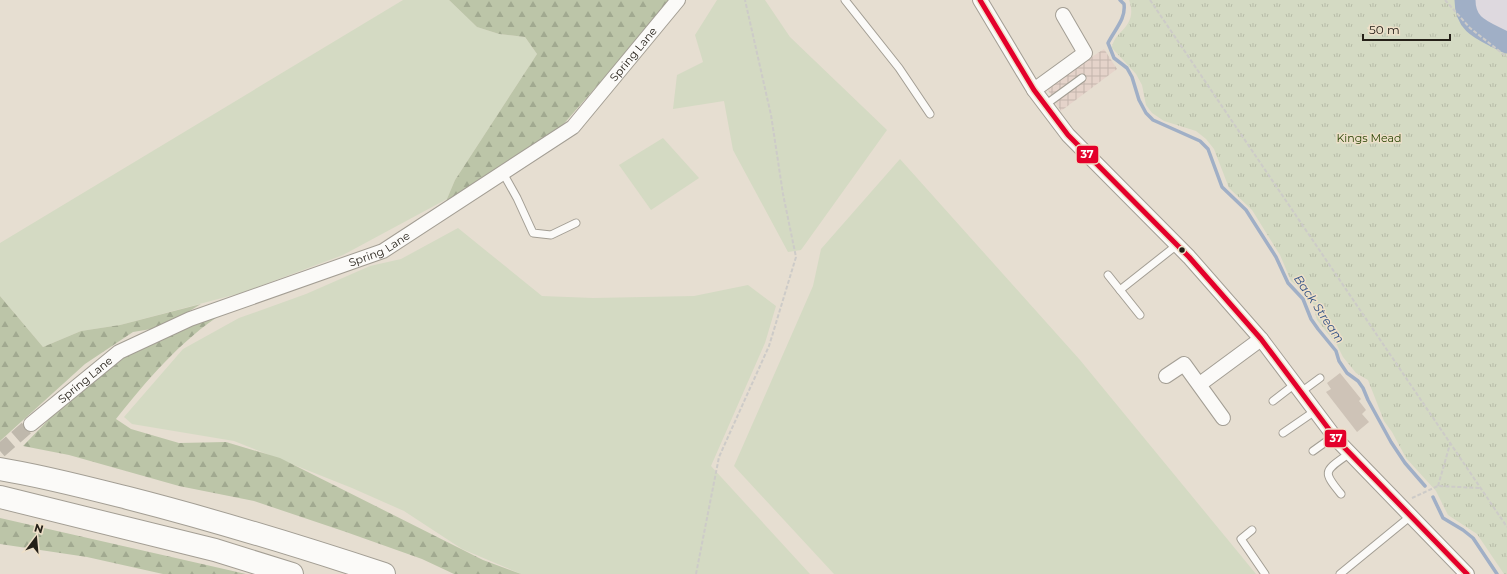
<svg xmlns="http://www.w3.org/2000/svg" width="1507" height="574" viewBox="0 0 1507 574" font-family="Montserrat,sans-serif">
<defs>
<pattern id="industrial-grid" width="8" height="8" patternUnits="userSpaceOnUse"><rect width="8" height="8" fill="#e5d3ca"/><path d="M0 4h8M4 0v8" fill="none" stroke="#c4b5ad"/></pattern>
<pattern id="forest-firs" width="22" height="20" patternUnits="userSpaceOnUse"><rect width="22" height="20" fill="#bcc5a8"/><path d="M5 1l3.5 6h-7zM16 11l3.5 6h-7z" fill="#a1a990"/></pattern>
<pattern id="park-tufts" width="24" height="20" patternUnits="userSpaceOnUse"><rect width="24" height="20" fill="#d4dac3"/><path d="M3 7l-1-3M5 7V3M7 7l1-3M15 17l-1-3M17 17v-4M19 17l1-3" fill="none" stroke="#b6bba7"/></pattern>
</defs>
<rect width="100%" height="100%" fill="#e6ded1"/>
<polygon fill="#ded9df" points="1474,0 1507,0 1507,34 1480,21 1473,10"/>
<polygon fill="url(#industrial-grid)" points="1104,49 1117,69 1061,111 1046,87"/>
<g fill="#d4dac3">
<polygon points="403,0 449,0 477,27 499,34 525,37 537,54 455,180 447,199 343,255 241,293 120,325 81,331 43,347 0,296 0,243"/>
<polygon points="717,0 765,0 790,37 887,130 801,250 788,252 733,150 724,101 673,109 677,75 703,62 695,35"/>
<polygon points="663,138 699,178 651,210 619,165"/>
<polygon points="900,159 1080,360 1256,574 834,574 734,466 813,286 821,249"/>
<polygon points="458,228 542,296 593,298 694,296 748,285 776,306 765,343 711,466 810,574 521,574 462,549 404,511 352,488 234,441 132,424 124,417 183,349 239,318 306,294 370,266 401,259"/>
</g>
<g fill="url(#forest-firs)">
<polygon points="449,0 672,0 561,127 444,206 455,180 537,54 525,37 499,34 477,27"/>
<polygon points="0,296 43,347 81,331 120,325 201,304 163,327 133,332 85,364 0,441"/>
<path d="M223,313C180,341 147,380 116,419L131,429L179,443L226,442L280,458L483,560L521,574H454L422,559L346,532L254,501L179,486L69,455L23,446L61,407L114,363L187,324Z"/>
<polygon points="0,518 246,574 163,574 87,557 0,544"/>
</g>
<path fill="url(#park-tufts)" d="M1129,0H1462C1461,28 1486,35 1507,46V574H1504L1477,534L1448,515L1436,491L1406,458L1392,432L1384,421L1368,380L1356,373L1343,357L1337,345L1317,320L1313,304L1304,291L1291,281L1280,255L1252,210L1229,188L1214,149L1206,139L1196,131L1164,121L1152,113L1146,105L1142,85L1136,74L1112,48C1113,31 1139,27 1129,0Z"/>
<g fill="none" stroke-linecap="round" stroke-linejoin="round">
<g stroke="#a0afc6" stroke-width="3.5">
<path d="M1120,0L1124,4C1126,19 1115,29 1108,43L1114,58L1127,68L1132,77L1139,100L1146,113L1153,120L1200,141L1208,149L1222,187L1246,210L1276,257L1288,283L1303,299L1311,319L1318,329L1336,351L1339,361L1347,373L1358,381L1363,388L1368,400L1391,442L1405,463L1425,486"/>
<polyline points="1433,497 1443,518 1463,530 1473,538 1497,574"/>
</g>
<path stroke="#a0afc6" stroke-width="21" d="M1465,0C1465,28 1486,31 1507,43"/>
</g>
<polygon fill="#cec3b7" points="1340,373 1361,399 1359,401 1366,410 1362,414 1369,422 1357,432 1326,392 1331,389 1327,383"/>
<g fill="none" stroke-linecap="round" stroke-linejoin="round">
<polyline stroke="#bfb8ac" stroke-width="14" stroke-dasharray="14 7" stroke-linecap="butt" points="0,451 31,424"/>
<g stroke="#a39e94" stroke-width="9">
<g id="service">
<polyline points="845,0 899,68 930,114"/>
<polyline points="1045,105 1082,78"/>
<polyline points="503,173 517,198 533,233 551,235 576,223"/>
<polyline points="1108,275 1120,290"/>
<polyline points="1140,315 1120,290 1177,245"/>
<polyline points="1301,392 1320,378"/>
<polyline points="1273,401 1295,384"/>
<polyline points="1283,433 1315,411"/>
<polyline points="1313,451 1334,436"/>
<path d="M1341,494C1321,470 1325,471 1350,453"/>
<polyline points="1252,530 1241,539 1265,574"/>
<polyline points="1340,574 1412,515"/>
</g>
</g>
<g stroke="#a39e94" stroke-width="16">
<g id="minor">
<polyline points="980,0 1034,90 1068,135 1189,257 1261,339 1337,440 1467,574"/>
<polyline points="1034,90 1085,53 1063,15"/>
<polyline points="1166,376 1184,364 1223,418"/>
<polyline points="1200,384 1261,339"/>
<path id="s1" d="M31,424L119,352L190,319L383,251L573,127L678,0"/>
</g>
</g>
<g stroke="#a39e94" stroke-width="24">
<g id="motorway">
<path d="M0,469C43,476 85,487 128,498C214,520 299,546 384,574"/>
<polyline points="0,497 215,550 292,574"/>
</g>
</g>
<g stroke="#cdcbc8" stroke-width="2" stroke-dasharray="4 2" stroke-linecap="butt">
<polyline points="1150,0 1507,527"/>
<polyline points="1445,0 1470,28 1507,57"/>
<polyline points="1438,486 1450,444"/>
<polyline points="1412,498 1438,486 1480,488"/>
<polyline points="696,574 719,457 769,346 796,257 783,194 771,115 745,0"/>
</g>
<use href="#service" stroke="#fbfaf8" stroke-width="7"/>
<use href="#minor" stroke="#fbfaf8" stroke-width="14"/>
<use href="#motorway" stroke="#fbfaf8" stroke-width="22"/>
<g stroke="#eee0c9" stroke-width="8">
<polyline id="bus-1" points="980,0 1034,90 1068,135 1189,257 1261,339 1337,440 1467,574"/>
</g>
<use href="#bus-1" stroke="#e4002b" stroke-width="5"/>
</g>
<circle fill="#252018" stroke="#eee0c9" stroke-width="1.5" cx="1182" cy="250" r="3.5"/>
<g text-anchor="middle" stroke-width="3" stroke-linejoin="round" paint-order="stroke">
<g font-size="11" fill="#252018" stroke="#eee0c9">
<text dy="4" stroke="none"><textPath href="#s1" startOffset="718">Spring Lane</textPath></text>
<text dy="4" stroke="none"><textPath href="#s1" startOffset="394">Spring Lane</textPath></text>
<text dy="4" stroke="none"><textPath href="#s1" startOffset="70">Spring Lane</textPath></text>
</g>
<g font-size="11" fill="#264200" stroke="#eee0c9">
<text x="1369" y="142">Kings Mead</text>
</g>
<g font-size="12" font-style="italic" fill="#325286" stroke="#eee0c9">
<text transform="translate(1319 309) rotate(56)" y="4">Back Stream</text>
</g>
</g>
<g stroke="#eee0c9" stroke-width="1.5">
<rect x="1076" y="145" width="23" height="19" rx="4" fill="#e4002b"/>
<rect x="1324" y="429" width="23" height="19" rx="4" fill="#e4002b"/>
</g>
<g font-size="11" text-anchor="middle" font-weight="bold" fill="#fff">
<text x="1087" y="158">37</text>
<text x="1336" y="442">37</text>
</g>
<g transform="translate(36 538) rotate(16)" stroke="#eee0c9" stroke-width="3" paint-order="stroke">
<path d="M0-3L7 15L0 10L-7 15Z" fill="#252018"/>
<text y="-6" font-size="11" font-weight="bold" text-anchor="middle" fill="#252018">N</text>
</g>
<path d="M1363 34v6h87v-6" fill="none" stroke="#252018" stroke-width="2"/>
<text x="1369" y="34" font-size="12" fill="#252018" stroke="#eee0c9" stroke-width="3" paint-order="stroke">50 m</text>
</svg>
